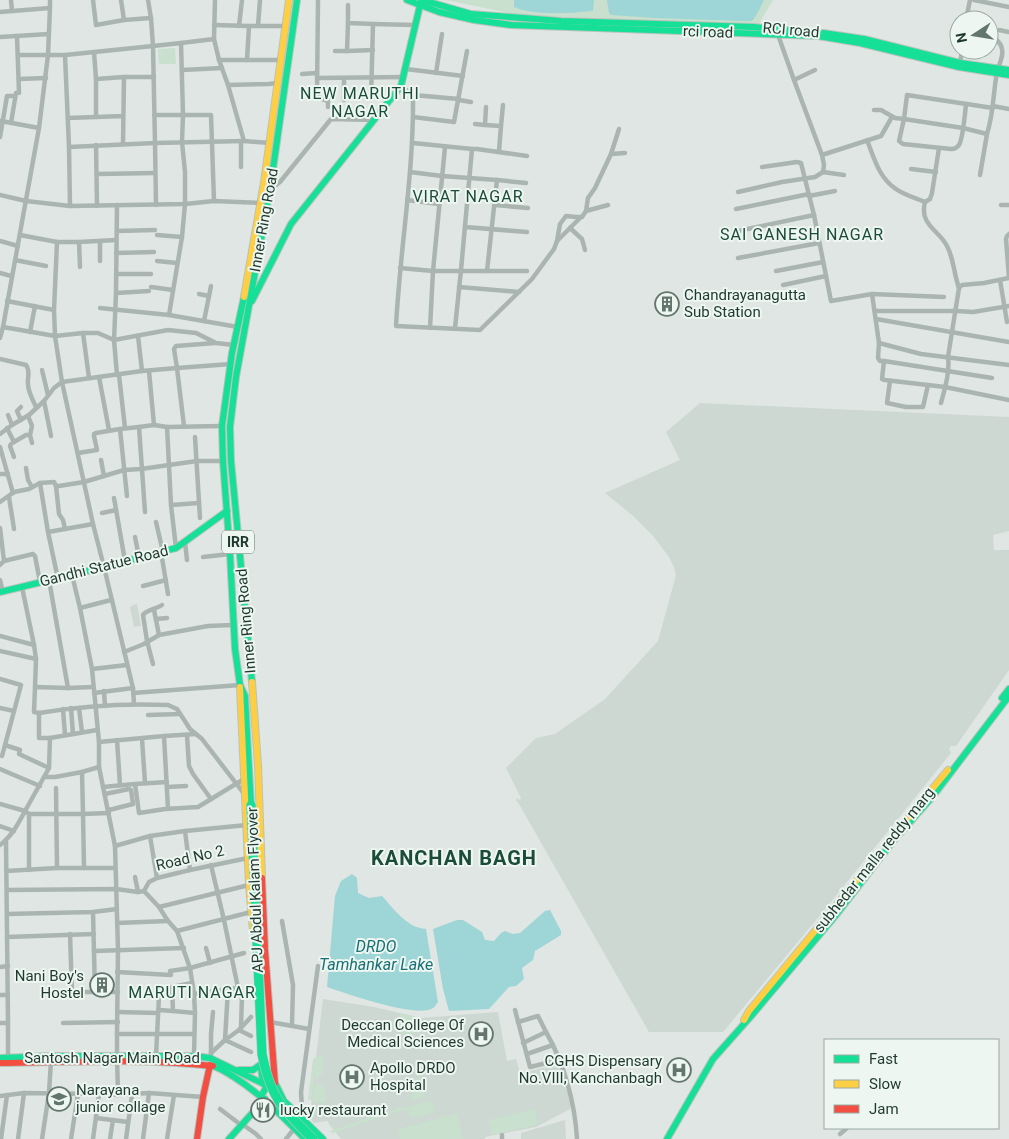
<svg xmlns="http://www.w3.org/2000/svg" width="1009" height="1139" viewBox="0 0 1009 1139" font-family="Roboto,sans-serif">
<rect width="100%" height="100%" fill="#e0e6e3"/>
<g fill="#cdd8d2">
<polygon points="700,403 1009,417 1009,531 993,535 994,550 1009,550 1009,670 956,746 951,746 949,749 951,753 826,908 723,1032 649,1032 519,804 516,800 517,798 519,800 521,798 506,768 536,738 555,734 605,699 658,641 676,575 674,567 669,557 653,536 632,515 605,493 680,460 666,432"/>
<polygon points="137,604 141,626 134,627 130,607 133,605"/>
<polygon points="323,999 374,1007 421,1018 498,1012 507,1061 516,1059 520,1073 556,1065 559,1067 571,1104 570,1109 536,1127 485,1137 485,1139 341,1139 329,1124 328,1121 314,1123 312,1121 309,1113 310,1109 312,1107 311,1099"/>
<polygon points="565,1120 566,1139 521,1139 521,1133"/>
</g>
<g fill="#c8e0cd">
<polygon points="446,0 773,0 759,24 679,22 538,16 509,13"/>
<polygon points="175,48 176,64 159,64 158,49"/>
<path d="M400,1013L421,1018L423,1030C415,1032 407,1037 401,1031Z"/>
<polygon points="320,1055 321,1056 323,1056 324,1072 319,1077 318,1079 316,1078 314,1075 311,1099 308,1100 313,1059"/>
<polygon points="419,1072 425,1097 410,1101"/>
<path d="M318,1083C327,1086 327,1095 326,1103L314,1102L312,1099L315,1085Z"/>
<polygon points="430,1101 433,1103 435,1106 433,1112 413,1118 409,1114 409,1108 333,1133 330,1132 332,1130 401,1107 403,1108"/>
<polygon points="535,1109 538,1124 492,1135 488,1120"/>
<polygon points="457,1113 463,1139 400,1139 397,1130"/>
</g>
<g fill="#9ed5d6">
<path d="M514,0H594L593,11C571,13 534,16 514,7Z"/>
<path d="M607,0H764C761,7 757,13 754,19L751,21H740L655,18L611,15L609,13Z"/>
<path d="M352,874L357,878L358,893L369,898L382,896C394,909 407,928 426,929L438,1002C436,1004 435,1007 433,1008C418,1019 345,993 327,987L335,896L341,881Z"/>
<polygon points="550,910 561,931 561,935 535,951 533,960 522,968 524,979 516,986 509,987 489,1009 449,1011 443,989 433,929 457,920 463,920 482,932 485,940 494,941 501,933 505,931 513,934 520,933 545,911"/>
</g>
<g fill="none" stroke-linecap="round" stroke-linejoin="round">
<g stroke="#b9c3be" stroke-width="8">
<g id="fast">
<polyline points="407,0 439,12 474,20 511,25 818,36 860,43 959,67 1009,75"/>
<polyline points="422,0 471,14 561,21 754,27 806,32"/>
<polyline points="823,33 864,39 960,63 1009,70"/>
<polyline points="244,297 232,353 222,426 223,461 230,554 235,649 240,685 245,696 251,805"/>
<polyline points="252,301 291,224 401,86 421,1"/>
<polyline points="0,592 104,567 176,548 227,511"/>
<polyline points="252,682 231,461 230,427 236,377 270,190 297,0"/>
<polyline points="1002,698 1009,689"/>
<polyline points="0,1058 52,1056 194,1056 210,1058 268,1086"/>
<path d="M213,1066C221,1068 227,1073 234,1077C261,1094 283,1117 305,1139"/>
<polyline points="261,1066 262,1076 266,1088 261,1096"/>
<polyline points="239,1070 253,1070 260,1065"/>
<polyline points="275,1083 284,1101 323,1139"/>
<polyline points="229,1139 265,1099"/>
<polyline points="667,1139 713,1059 752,1015 836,915 894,840 933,796 1009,696"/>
</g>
</g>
<g stroke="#b9c3be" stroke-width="8">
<g id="slow">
<polyline points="244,297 264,182 289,0"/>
<polyline points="252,682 258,765 262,878"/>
<polyline points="240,687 249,885 253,931"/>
<polyline points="908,818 948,770"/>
<polyline points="744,1020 749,1011 862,874"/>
</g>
</g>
<g stroke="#b9c3be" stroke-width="8">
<g id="jam">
<polyline points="262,878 265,949 275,1083"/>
<path d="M0,1063C71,1062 143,1058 213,1066"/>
<polyline points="197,1139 203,1097 210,1065"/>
</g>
</g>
<g stroke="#aab5b1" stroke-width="4.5">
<polyline points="11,0 12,11"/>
<polyline points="50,0 50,8"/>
<polyline points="121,0 124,20"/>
<polyline points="148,0 151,18"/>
<polyline points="974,0 1009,7"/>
<polyline points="318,1 317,92 319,98 328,101 328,107"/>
<polyline points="348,5 348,23 373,24 371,99"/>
<polyline points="0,12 50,8 48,55 18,55"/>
<polyline points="966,20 970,0"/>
<polyline points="348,23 347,51 373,50"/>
<polyline points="373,24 415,25"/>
<polyline points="214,25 249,26 286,26"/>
<polyline points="239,26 242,0"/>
<polyline points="258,26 260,0"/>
<polyline points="999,30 1009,32"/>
<polyline points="777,32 794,80 815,70"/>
<polyline points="17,36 19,93"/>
<polyline points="0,37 49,34"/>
<polyline points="214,39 215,0"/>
<polyline points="181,43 214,39 219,60"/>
<polyline points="335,51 347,51"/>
<polyline points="94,52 96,79"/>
<polyline points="65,55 69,147"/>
<polyline points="247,60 249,26"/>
<polyline points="960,63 962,50"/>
<polyline points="406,69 463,76"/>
<polyline points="182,70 222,68"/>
<polyline points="436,73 442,34"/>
<polyline points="302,74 317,73"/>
<polyline points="124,77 154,77"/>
<polyline points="317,78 404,77"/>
<polyline points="19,79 46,78"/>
<polyline points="794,80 822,155 824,165 823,172"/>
<polyline points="228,85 269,84 277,83"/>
<path d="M401,86L413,95C414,172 400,249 396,326L480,330L532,279L554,249L557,241L560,224L566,216L576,217H582L586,211L608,205"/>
<polyline points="413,95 459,99"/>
<polyline points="344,100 344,78"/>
<polyline points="459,100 471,102"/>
<path d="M966,104C965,113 963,139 959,145C957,148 954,149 951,149L903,144L899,141L904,119L963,128L987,134C994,112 993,93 997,72C999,64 1004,56 1002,49C1001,43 995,37 989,36"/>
<polyline points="993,106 1009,109"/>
<polyline points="486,107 485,125 501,126 499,151"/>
<polyline points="874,110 881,110 895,118 904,119 907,95 993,108"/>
<polyline points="413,117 454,122 467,51"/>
<polyline points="68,118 96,117"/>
<polyline points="1,121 39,128"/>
<polyline points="11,123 16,93"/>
<polyline points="475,124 485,125"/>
<polyline points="501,126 503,105"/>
<polyline points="0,137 7,96 12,96"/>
<path d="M867,140C874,158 879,178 896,189C904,195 916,198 925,202L930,199L932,193L939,148"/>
<polyline points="270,143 244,141 228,85 219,60 280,60"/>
<polyline points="413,143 472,149 477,149 527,156"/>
<polyline points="123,144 124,77 96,79 96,117 123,116"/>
<polyline points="96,145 97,206"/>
<polyline points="611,154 625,153"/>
<polyline points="822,155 881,136 892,117"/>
<polyline points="241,167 241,142"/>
<polyline points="762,167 797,162 801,163 814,215 831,301 872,294 944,297"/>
<polyline points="911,169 936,172"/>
<polyline points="410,172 442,176 497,180"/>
<polyline points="97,174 155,173"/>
<polyline points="980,175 987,134"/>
<polyline points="271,189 280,182 331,119 374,120"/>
<polyline points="738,192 782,182 815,177 823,172 844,175"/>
<polyline points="0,195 26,201 70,206 185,204 214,201 260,203"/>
<polyline points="809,196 835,191"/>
<polyline points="407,200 439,204"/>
<path d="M925,202C919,225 939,230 947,246C954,259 954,275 959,288"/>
<polyline points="117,205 116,293 114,340 117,375"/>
<polyline points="156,205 155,143 244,141"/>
<polyline points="495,205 528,208"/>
<polyline points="1001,205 1009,205"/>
<polyline points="70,206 69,147 155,143 153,46 181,43 183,115 154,115"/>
<polyline points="736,209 809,194"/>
<polyline points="586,211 588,198 595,188 611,154 619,129"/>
<polyline points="465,227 527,232"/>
<polyline points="570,228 582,239 585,250"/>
<polyline points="117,231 155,230"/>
<polyline points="738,231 814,215"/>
<polyline points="20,235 57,242 54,310"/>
<polyline points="157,235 182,237"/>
<polyline points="0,241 18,246"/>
<polyline points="557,241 581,217"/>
<polyline points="57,242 79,242 116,240"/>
<polyline points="79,242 80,267"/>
<polyline points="116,253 154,252"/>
<polyline points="738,258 819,243"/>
<polyline points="15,260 46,266"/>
<polyline points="100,261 100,241"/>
<polyline points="157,261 177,263"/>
<polyline points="400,268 433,271 487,271 497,180 526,183"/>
<polyline points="487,271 527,271"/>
<polyline points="776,271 823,262"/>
<polyline points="0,273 11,276"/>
<polyline points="116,274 151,274"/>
<polyline points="1000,280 1007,322"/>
<polyline points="783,285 826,276"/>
<polyline points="151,287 173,290"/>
<polyline points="459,287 519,292"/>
<polyline points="116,293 149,291"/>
<polyline points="199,294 209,296"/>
<polyline points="872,294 879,343 878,358 880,361 884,361 882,379 885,380 945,387 1009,400"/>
<polyline points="7,301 54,310 55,336 83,333 89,378"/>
<polyline points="100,308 169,315 238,327"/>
<polyline points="875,311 956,311 973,312 1009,306"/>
<polyline points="169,315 182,237 185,204 185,172 182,142 183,115 211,115 214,201"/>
<polyline points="876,319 1009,342"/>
<polyline points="204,321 211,286"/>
<polyline points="3,327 39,128 48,55 65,55 153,46 151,18 124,20 96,25 93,0"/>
<polyline points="430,328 433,271 445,147"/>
<polyline points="455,328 461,270 472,149"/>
<polyline points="30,332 35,306"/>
<polyline points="83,333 98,333 114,340 168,330 196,333 216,343 234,345"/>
<polyline points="138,336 142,371"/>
<polyline points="0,338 3,327 55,336 62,382 142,371 177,368 184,426"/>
<polyline points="215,343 176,346 174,349 177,368 231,364"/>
<polyline points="879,343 921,354 1009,365"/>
<path d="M0,359L26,365C31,372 27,377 28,384C28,392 33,400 36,407"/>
<polyline points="884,361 992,378"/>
<polyline points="42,370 48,395"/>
<polyline points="149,371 154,425"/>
<polyline points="119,375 125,428"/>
<polyline points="99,377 109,430"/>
<polyline points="890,381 887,403 906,407 923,407 928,385"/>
<polyline points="44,401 51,436"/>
<path d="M941,403C945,388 950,372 948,357L959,288L962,285L984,283L1009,278L1006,239L1007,236L1009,234"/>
<polyline points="8,415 12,425"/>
<polyline points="28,416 32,426 30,435 32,443"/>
<polyline points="21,420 17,411 21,407"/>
<polyline points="139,427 154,425 167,427 222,426"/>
<polyline points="167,427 171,505 176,548"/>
<polyline points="7,428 14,442 11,444 10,446 14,457"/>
<polyline points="120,429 127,496"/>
<polyline points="0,434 12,425 29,415 44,401 54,388 62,382 93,524 104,567 133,688 134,704"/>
<polyline points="195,437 200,518"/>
<polyline points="14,442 26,435 30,435"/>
<polyline points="0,447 13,493"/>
<polyline points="78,453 97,450 94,436 94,434 96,433 120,429 139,427 145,512"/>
<polyline points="101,460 104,476"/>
<polyline points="26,468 28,480 32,487"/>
<polyline points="0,474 8,474"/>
<polyline points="40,483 48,532"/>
<polyline points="56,486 59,514 63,520 65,529"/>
<polyline points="9,497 14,529"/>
<polyline points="114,498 125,561"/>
<polyline points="0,502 14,492 29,489 40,483 54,482 56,486 59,486 84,482 124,470 141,469 197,461 223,461"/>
<polyline points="171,505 199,503"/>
<polyline points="102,513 116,510"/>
<polyline points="156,522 163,552 162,558 168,594"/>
<polyline points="0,528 4,561 0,565"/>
<polyline points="135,537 139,557"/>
<polyline points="185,542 187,560"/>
<polyline points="203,557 230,554"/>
<polyline points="4,561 33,554 35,556 40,582"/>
<polyline points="72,575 80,608 92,669 99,742 99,767 115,846 118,950 117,1034"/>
<polyline points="58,579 48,532 93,524"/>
<polyline points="0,580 3,592"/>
<polyline points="49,580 68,688"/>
<polyline points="143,586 166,580"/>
<polyline points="22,587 34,645 36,659 35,687"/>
<polyline points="80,608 111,600"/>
<polyline points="154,610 159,635"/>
<polyline points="156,619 167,618"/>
<polyline points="0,636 34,645"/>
<polyline points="0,651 36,659"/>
<polyline points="124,652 144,644 159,635 208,626 233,625"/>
<path d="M153,664L147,641L143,615C146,610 156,609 162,605"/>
<polyline points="92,669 127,665"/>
<polyline points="0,679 21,685 5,745"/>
<polyline points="104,691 105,706"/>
<polyline points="94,693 133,688"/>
<polyline points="133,693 240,685"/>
<polyline points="0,708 14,711"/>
<polyline points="71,708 73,734"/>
<polyline points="79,708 82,732"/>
<polyline points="63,709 65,735"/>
<path d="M39,713C81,706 125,703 168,705L177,709L190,729L202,739L245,795"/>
<polyline points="148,715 180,714"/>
<polyline points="187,735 189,766 193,774 211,799"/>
<polyline points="164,736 196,734"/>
<polyline points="50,738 39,738 39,713 34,712 35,687 68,688 93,687"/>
<polyline points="142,739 145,783"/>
<polyline points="117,740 120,785"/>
<polyline points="99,742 164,736 168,809"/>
<polyline points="2,756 5,745 20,750 19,754 49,768"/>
<polyline points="0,769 40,786"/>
<polyline points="82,772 99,767"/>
<polyline points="44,777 49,768 50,738 97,730"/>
<polyline points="135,784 167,782"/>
<polyline points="103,787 135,784 139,813 165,809 198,807 244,779"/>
<polyline points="167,787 186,786"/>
<polyline points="56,788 57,868"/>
<polyline points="105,794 129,789 131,790 133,804 109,810"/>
<polyline points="0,804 25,811 44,777 55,777 82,772 83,814 109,813"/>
<polyline points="0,826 14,831"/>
<polyline points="185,831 190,870"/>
<polyline points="150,836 157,878"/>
<polyline points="6,841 8,1023"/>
<path d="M0,845C12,836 18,824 25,811L29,814H83L84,868"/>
<polyline points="115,846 150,836 185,831 247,825"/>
<polyline points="211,865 224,920 238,988 242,996 241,1027"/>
<polyline points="29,870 29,814"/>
<polyline points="6,871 57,868 115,868"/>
<polyline points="135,877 138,892"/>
<polyline points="7,890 116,889 138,892 144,891"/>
<polyline points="159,907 249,885"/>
<polyline points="93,912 95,993"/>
<polyline points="7,914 93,912 117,909"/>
<polyline points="282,921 293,985 292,1025"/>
<polyline points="117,923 168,921"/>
<polyline points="177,931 251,912"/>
<polyline points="70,934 72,993"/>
<polyline points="7,937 94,934"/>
<polyline points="206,948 210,963"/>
<polyline points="94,951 184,948"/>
<polyline points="0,967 8,966"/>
<polyline points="117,972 171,975 170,971 190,968 244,953"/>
<polyline points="192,983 172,987 173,1011 195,1013"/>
<polyline points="228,989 225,1040 251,1052"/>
<polyline points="61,992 118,992"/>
<polyline points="194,994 238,988"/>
<polyline points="0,995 8,995"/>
<polyline points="159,1010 173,1011"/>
<polyline points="515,1010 530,1067 559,1060"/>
<polyline points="118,1012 158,1013"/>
<polyline points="270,1022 309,1029"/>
<polyline points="518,1022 538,1016 546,1032"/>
<polyline points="0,1023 8,1023 8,1058"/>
<polyline points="63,1023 118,1022"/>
<polyline points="239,1030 251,1036"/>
<path d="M523,1043L546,1032C564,1063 575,1103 577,1139"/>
<polyline points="211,1053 225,1040 239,1030 251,1017"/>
<polyline points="527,1054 553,1045"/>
<polyline points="211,1055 211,1034 213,1012"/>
<polyline points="156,1056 159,996"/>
<polyline points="194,1056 195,1013 194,994 190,968 177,931 168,921 159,907 144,891 149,882 157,878 190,870 248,858"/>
<polyline points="118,1095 117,1057 117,1034 194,1034"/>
<polyline points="0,1096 24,1093 99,1094 118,1095 149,1093 203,1097"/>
<polyline points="302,1108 301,1092 318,966"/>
<polyline points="220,1109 241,1125"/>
<polyline points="96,1118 128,1122"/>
<polyline points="242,1124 256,1134 261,1139"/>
<polyline points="840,1134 847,1128"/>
<polyline points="502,1135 502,1139"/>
<polyline points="1,1139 7,1095"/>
<polyline points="18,1139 24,1093"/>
<polyline points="42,1139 49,1093 51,1060"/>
<polyline points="71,1139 78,1094"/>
<polyline points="93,1139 99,1094"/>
<polyline points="110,1139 113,1120"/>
<polyline points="126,1139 132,1095"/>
<polyline points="143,1139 149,1093"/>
<polyline points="167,1139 174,1095"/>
<polyline points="286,1139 294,1129"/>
</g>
<use href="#fast" stroke="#16e098" stroke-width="6"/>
<use href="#slow" stroke="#ffcf43" stroke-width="6"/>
<use href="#jam" stroke="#f24e42" stroke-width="6"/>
<g stroke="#bac3bf" stroke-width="10" stroke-linecap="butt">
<path id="fast-bridge" d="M251,805L262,1054C270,1097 283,1110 313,1139"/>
</g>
<use href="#fast-bridge" stroke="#16e098" stroke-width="9"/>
</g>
<defs>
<g id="building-ring" transform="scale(1.25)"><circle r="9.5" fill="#edf6f1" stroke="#63766e" stroke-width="1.5"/><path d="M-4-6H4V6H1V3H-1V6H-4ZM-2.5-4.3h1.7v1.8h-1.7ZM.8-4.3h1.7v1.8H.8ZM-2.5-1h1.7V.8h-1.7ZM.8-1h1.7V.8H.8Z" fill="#63766e"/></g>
<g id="hospital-ring" transform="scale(1.25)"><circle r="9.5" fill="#edf6f1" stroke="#63766e" stroke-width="1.5"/><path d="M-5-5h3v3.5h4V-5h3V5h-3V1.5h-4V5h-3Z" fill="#63766e"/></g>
<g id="university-ring" transform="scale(1.25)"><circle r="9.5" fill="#edf6f1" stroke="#63766e" stroke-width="1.5"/><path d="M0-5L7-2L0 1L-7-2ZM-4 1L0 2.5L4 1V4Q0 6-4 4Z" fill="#63766e"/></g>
<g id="restaurant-ring" transform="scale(1.25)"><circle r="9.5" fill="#edf6f1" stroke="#63766e" stroke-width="1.5"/><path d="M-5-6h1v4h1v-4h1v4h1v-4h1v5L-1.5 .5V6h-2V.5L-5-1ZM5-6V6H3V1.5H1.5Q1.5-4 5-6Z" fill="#63766e"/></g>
</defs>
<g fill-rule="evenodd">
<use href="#building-ring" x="667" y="304"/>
<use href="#building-ring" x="102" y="985"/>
<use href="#hospital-ring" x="481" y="1034"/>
<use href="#hospital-ring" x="679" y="1070"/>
<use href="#hospital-ring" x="352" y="1077"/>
<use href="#university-ring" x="59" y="1099"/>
<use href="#restaurant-ring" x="263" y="1110"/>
</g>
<g text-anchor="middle" stroke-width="4" stroke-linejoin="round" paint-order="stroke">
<rect fill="#edf6f1" stroke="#5d7269" stroke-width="1" x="222" y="530.5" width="32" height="23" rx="4"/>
<g font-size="14" font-weight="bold" fill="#1f392f">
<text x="238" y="547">IRR</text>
</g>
<g font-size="15" fill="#1f392f" stroke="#edf6f1">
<text transform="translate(791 30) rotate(5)" y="5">RCI road</text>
<text transform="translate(708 32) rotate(2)" y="5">rci road</text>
<text transform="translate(264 220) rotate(-80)" y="5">Inner Ring Road</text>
<text transform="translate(104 566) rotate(-14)" y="5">Gandhi Statue Road</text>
<text transform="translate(246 621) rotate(-95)" y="5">Inner Ring Road</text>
<text transform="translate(190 858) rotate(-13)" y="5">Road No 2</text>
<text transform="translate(874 860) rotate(-51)" y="5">subhedar malla reddy marg</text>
<text transform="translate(255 890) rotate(-92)" y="5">APJ Abdul Kalam Flyover</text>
<text x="112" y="1063">Santosh Nagar Main ROad</text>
</g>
<g font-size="15" fill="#1f392f" stroke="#edf6f1" text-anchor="start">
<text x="684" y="300">Chandrayanagutta<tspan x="684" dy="17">Sub Station</tspan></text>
<text x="84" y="981" text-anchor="end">Nani Boy's<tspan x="84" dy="17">Hostel</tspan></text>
<text x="464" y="1030" text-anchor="end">Deccan College Of<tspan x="464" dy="17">Medical Sciences</tspan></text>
<text x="662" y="1066" text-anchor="end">CGHS Dispensary<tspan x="662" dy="17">No.VIII, Kanchanbagh</tspan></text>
<text x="370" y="1073">Apollo DRDO<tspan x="370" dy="17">Hospital</tspan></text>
<text x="76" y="1095">Narayana<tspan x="76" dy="17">junior collage</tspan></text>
<text x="280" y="1115">lucky restaurant</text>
</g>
<g font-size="16" letter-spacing="1" fill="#1b4b39" stroke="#edf6f1">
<text x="360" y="99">NEW MARUTHI<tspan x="360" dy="18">NAGAR</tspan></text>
<text x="468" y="202">VIRAT NAGAR</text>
<text x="802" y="240">SAI GANESH NAGAR</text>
<text x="192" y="998">MARUTI NAGAR</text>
</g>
<g font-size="16" font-style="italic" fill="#187075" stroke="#edf6f1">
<text x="376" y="952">DRDO<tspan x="376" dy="18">Tamhankar Lake</tspan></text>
</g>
<g font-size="20" font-weight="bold" letter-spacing="1" fill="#1b4b39" stroke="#edf6f1">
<text x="454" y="865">KANCHAN BAGH</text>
</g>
</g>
<rect x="824" y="1039" width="175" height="90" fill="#edf6f1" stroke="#9baaa3"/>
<rect x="834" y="1055" width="25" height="8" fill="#16e098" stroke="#9baaa3"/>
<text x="869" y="1064" font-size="15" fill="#1f392f">Fast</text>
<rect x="834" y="1080" width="25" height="8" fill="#ffcf43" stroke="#9baaa3"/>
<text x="869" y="1089" font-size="15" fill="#1f392f">Slow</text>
<rect x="834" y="1105" width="25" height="8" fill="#f24e42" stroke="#9baaa3"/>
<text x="869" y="1114" font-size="15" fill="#1f392f">Jam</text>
<g transform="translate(974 35) rotate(258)"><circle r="24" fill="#edf6f1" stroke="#9baaa3"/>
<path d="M0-4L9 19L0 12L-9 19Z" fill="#63766e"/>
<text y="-8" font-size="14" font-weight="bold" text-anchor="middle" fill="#1f392f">N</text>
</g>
</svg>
